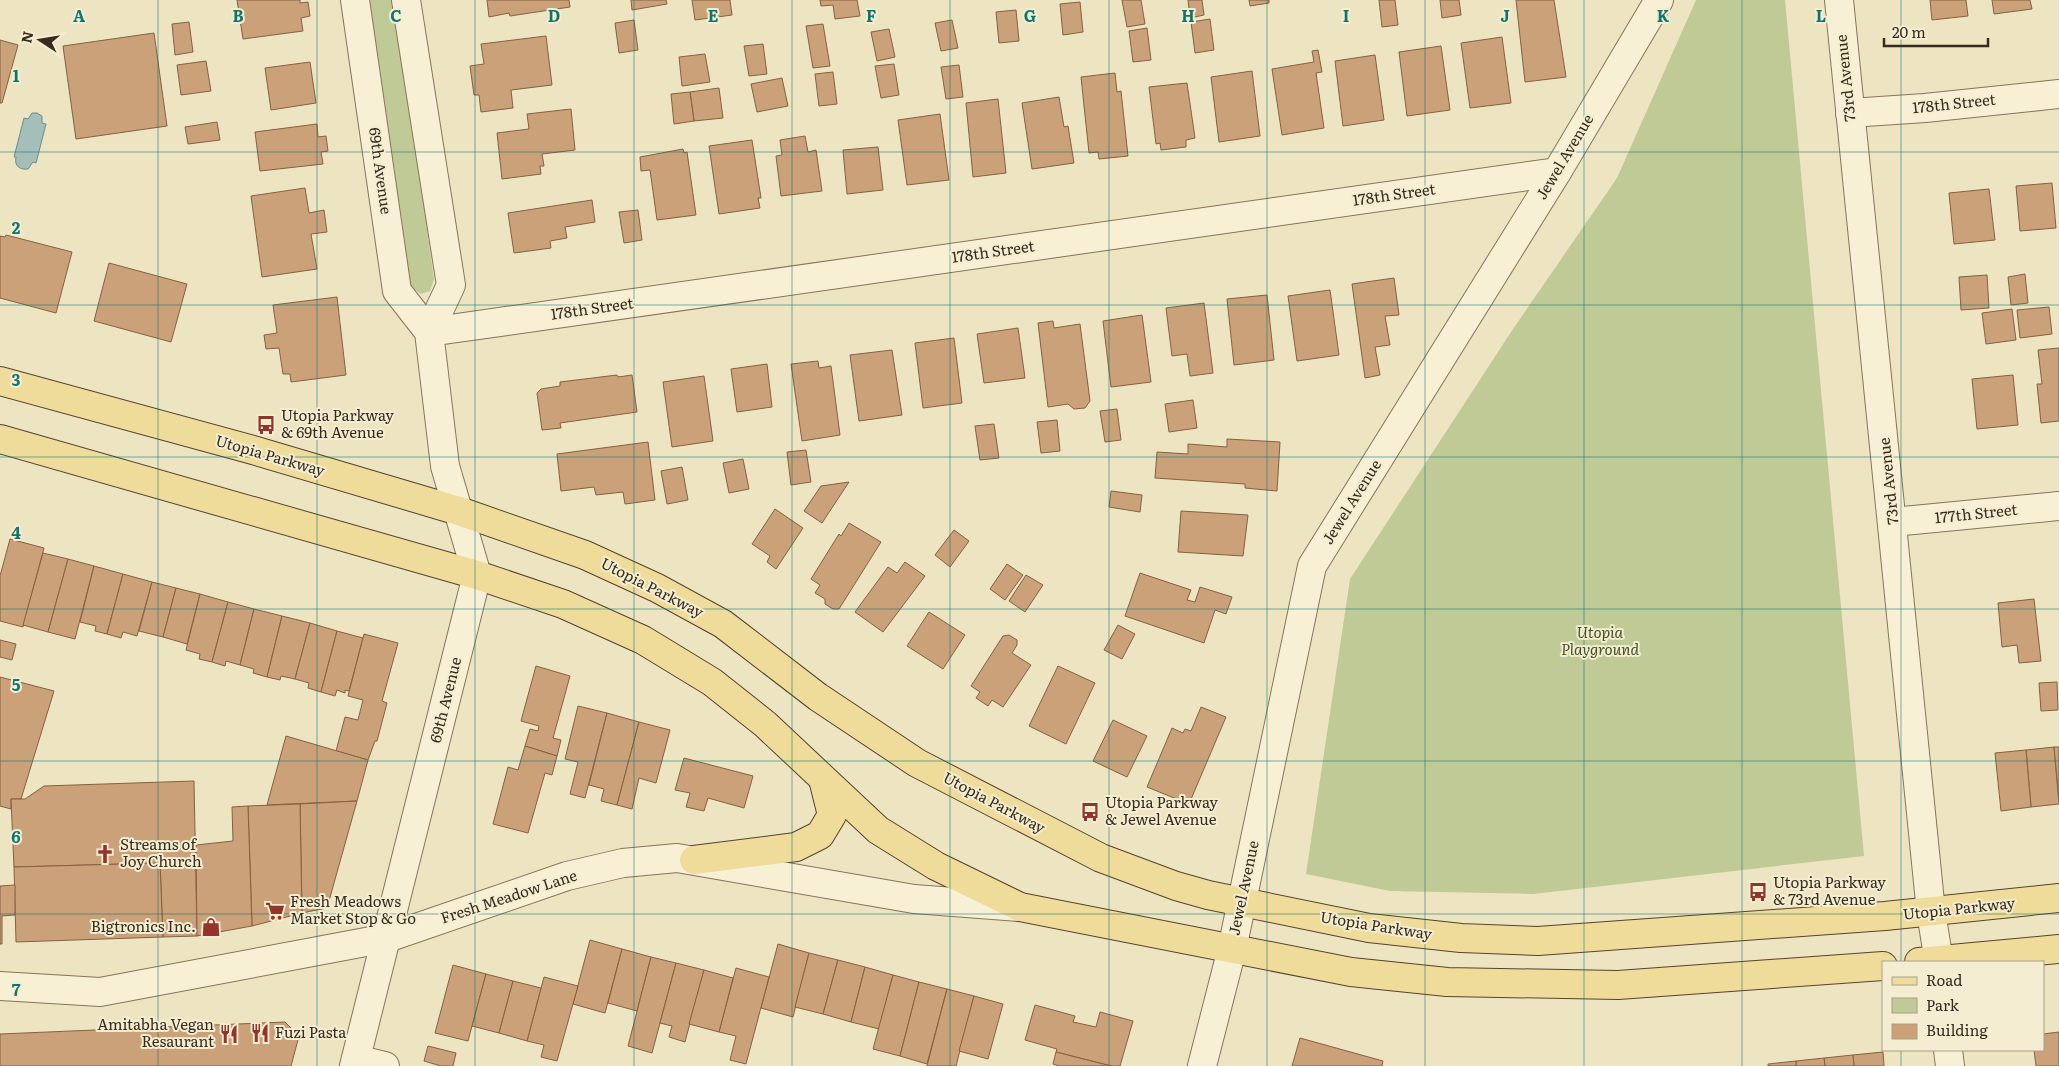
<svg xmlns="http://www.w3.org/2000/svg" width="2059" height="1066" viewBox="0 0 2059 1066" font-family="Literata,serif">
<rect width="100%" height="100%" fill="#ede4c2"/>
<g fill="#c0ca96">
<polygon points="369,0 395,0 434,279 430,291 421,294 412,288 408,281"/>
<polygon points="1696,0 1785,0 1864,856 1533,894 1390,891 1306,874 1350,579 1513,329 1617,178"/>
</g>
<path fill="#a4bfba" stroke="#6c8d88" d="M32,113H37L42,116V123L46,124L36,163L33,162L28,169C20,170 14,166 16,157H14L24,118L28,119Z"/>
<g fill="#caa179" stroke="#856140">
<polygon points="237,0 300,0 300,3 308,2 310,16 301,18 303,31 243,39"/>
<polygon points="487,0 569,0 570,7 510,16 509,13 489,17"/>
<polygon points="631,0 666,0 667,4 632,10"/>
<polygon points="692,0 730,0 732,15 695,20"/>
<polygon points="820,0 857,0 860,16 835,19 833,5 821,6"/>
<polygon points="1122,0 1141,0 1145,24 1127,27"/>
<polygon points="1188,0 1202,0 1204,15 1190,18"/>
<polygon points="1249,0 1269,0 1269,3 1250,6"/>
<polygon points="1379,0 1395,0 1398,25 1382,27"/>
<polygon points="1440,0 1459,0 1461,15 1442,18"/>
<polygon points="1516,0 1554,0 1566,77 1525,82"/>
<polygon points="1930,0 1966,0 1968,16 1932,20"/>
<polygon points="1992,0 2030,0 2032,9 1994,14"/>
<polygon points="1080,2 1083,32 1063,35 1060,4"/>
<polygon points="1016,10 1019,41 999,43 996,12"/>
<polygon points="1210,19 1214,50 1195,53 1191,22"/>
<polygon points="634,20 638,50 619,53 615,23"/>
<polygon points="952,20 958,48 941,51 935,23"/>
<polygon points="189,22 193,52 175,55 172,24"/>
<polygon points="823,24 830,66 813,68 806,26"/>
<polygon points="1147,28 1151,60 1133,62 1129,31"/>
<polygon points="889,29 895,57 877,61 871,32"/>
<polygon points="154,33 167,126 76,139 63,46"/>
<polygon points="546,36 552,85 511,90 513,108 481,112 479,95 474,95 470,66 484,64 481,44"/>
<polygon points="1502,37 1511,103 1470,108 1461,43"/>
<polygon points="0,40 18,45 2,103 0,103"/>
<polygon points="763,44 767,74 749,76 744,46"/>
<polygon points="1441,46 1450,110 1407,116 1399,52"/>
<polygon points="1318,50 1322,72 1316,73 1324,128 1282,135 1272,69 1314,62 1312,51"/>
<polygon points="705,54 710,82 682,86 679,57"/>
<polygon points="1375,55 1384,120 1343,126 1335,61"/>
<polygon points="206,61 211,91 181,95 177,65"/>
<polygon points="310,62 316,103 271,110 265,68"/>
<polygon points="894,64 899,95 881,98 875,66"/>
<polygon points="959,65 963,97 946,99 941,67"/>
<polygon points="1252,71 1260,136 1219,142 1211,77"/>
<polygon points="833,72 837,104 819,106 815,74"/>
<polygon points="1115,73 1117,92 1121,91 1128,156 1099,159 1098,152 1089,153 1081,77"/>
<polygon points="782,78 788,106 757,112 751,84"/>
<polygon points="1187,83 1195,138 1186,140 1186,147 1161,150 1160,143 1156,144 1149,87"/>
<polygon points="719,88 723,118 694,121 690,92"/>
<polygon points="690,92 694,121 674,124 671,94"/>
<polygon points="1059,97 1064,127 1068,126 1074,163 1032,169 1022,103"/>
<polygon points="998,99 1006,173 973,177 966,103"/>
<polygon points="571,109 575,150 542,154 544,166 540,166 541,174 502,179 497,133 529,129 527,114"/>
<polygon points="940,114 949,180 907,185 898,120"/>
<polygon points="217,122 220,140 188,144 185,127"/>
<polygon points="317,124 318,137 326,136 328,151 321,152 323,164 260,171 255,132"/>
<polygon points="805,136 808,152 816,150 822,191 781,196 776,156 782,155 780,140"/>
<polygon points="752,140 761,198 758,198 760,208 719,214 709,146"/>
<polygon points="878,147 883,190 847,194 843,150"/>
<polygon points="683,149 684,153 687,152 696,215 657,220 650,170 641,171 640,157"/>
<polygon points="2052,183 2056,228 2020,231 2016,186"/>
<polygon points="305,188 309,213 324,210 327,232 311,234 317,269 262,277 251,196"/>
<polygon points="1989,189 1995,240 1954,244 1949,193"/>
<polygon points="592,200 595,222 565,227 567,238 550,241 551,248 514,253 508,213"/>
<polygon points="638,210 642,240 624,243 619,212"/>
<polygon points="6,235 72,252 56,313 0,298 0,236 5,237"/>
<polygon points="109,263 187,284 171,342 94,321"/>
<polygon points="2025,274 2028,303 2011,305 2008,277"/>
<polygon points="1987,275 1989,308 1961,310 1959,277"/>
<polygon points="1394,278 1399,315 1385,316 1390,345 1375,347 1380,375 1365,378 1352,284"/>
<polygon points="1330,290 1339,355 1297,361 1288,296"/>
<polygon points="1267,295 1274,360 1234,365 1227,299"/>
<polygon points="337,297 346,375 291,382 290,374 283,374 279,348 266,349 264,335 277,333 273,305"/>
<polygon points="1204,303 1213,373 1190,376 1187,354 1172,356 1166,308"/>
<polygon points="2049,307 2052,334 2020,338 2017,310"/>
<polygon points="2012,309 2016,340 1986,344 1982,313"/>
<polygon points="1142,315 1151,382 1111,387 1103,321"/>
<polygon points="1053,321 1054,328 1080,324 1090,401 1085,408 1074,409 1068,404 1048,407 1038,323"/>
<polygon points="1018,328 1025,378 984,383 977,334"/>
<polygon points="954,338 962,403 923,408 915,343"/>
<polygon points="2059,348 2059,421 2041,423 2037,384 2042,384 2038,350"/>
<polygon points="892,350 902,415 859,421 850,355"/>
<polygon points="818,361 819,368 831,366 840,435 802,441 791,364"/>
<polygon points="767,364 772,407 737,412 731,369"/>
<polygon points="617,375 618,377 632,375 637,412 560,423 561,428 542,430 537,393 541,389 560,386 560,382"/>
<polygon points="2013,375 2018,425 1977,429 1972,379"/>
<polygon points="704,376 713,441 672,447 663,382"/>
<polygon points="1193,400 1197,428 1169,432 1165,404"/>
<polygon points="1117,409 1121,440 1105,442 1100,411"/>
<polygon points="1057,420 1060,451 1041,453 1037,422"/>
<polygon points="994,424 999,458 980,460 975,426"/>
<polygon points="1227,439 1280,442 1277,491 1245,488 1245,484 1155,478 1157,452 1188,454 1188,444 1227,447"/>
<polygon points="648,442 655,500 625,504 623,492 596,495 594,487 561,491 557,454"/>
<polygon points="806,450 811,482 791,485 787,452"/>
<polygon points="743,459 749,489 729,493 723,463"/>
<polygon points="682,467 688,500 667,504 661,471"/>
<polygon points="849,482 822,523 804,511 821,486"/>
<polygon points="1111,491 1142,495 1140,512 1109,507"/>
<polygon points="775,509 803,528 776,569 767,562 770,556 752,544"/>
<polygon points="1181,511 1248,515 1243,556 1178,552"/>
<polygon points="849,523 881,542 839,609 833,609 825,604 825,599 815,593 820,585 811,579 839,534 841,536"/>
<polygon points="954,530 969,541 950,567 935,555"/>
<polygon points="10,539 44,548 23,627 0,621 0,576"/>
<polygon points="43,553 68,559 48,632 23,625"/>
<polygon points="68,559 94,566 75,639 48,632"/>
<polygon points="905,562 925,576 883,632 855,612 888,567 897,573"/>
<polygon points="1007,564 1023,575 1005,600 990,589"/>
<polygon points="94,566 123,574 107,634 95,631 96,626 80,622"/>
<polygon points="1140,573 1191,590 1187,600 1195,602 1200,587 1232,597 1226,614 1215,610 1204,643 1125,616"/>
<polygon points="123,574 152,582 137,636 123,632 121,638 107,634"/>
<polygon points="1026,575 1043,585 1025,612 1009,601"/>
<polygon points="152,582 176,588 163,637 139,631"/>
<polygon points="176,588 200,594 187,644 163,637"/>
<polygon points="200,594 228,602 212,662 199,659 200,654 186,650"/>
<polygon points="2034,599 2041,661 2019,663 2017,645 2002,647 1998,603"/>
<polygon points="228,602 254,609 240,665 226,661 225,666 212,662"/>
<polygon points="254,609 282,616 267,677 253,673 254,669 240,665"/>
<polygon points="929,612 965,635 943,669 907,646"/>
<polygon points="282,616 310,623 295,679 281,676 280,680 267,677"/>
<polygon points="310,623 337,631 321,692 308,688 309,683 295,679"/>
<polygon points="1118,625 1135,634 1122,659 1104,650"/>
<polygon points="337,631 363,638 349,691 345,690 345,693 337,690 335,696 321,692"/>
<polygon points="364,634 398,643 382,701 387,703 377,741 375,741 368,760 336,751 345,717 358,720 363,700 348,696"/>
<polygon points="1009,635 1017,640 1017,645 1012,653 1031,665 1003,707 992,700 988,706 976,698 980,692 971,686 1003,636"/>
<polygon points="0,640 16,644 12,660 0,657"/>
<polygon points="536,666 570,676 553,738 561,740 557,756 525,746 530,729 538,731 539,726 521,721"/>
<polygon points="1058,666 1095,683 1066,744 1029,726"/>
<polygon points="0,677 54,691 21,799 11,799 11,809 0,806"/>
<polygon points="2057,682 2058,710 2041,711 2039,683"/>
<polygon points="578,706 607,713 585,798 570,794 578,762 565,759"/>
<polygon points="1201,707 1226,717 1189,804 1147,787 1172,728 1183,733 1185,729 1191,731"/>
<polygon points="607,713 639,722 617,805 601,801 604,789 589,785"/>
<polygon points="1113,720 1147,736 1127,777 1093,761"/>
<polygon points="639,722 670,730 656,783 639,778 632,809 617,805"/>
<polygon points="286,736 368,760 357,801 267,805"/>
<polygon points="525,746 557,756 552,775 545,773 528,833 493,824 508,767 518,770"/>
<polygon points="2054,747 2059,804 2031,807 2026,750"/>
<polygon points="2054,747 2059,747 2059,799"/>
<polygon points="2026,750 2031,807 2001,811 1995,753"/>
<polygon points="684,758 753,776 744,808 708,798 704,811 686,807 690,793 675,790"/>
<polygon points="194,781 197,936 163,937 160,863 14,867 11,799 25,799 44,786"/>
<polygon points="357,801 327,908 302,913 300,804"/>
<polygon points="300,804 302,913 252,926 248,806"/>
<polygon points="248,806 252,926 197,936 196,845 233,841 232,807"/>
<polygon points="160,863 163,937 16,942 14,867"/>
<polygon points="15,885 15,915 2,916 2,944 0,944 0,886"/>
<polygon points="590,940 622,949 605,1013 573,1004"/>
<polygon points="778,944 809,953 793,1017 761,1008"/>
<polygon points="622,949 651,957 637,1011 608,1003"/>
<polygon points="809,953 838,960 823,1014 795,1007"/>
<polygon points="651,957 676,963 652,1053 628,1046"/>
<polygon points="838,960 865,967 851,1022 823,1014"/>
<polygon points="676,963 704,970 685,1042 669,1037 672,1026 660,1023"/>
<polygon points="453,965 486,974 468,1041 435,1033"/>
<polygon points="865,967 893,975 879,1029 851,1022"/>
<polygon points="736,968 769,977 746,1064 730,1060 736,1036 719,1032"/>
<polygon points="704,970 733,978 719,1032 689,1024"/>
<polygon points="486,974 513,981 499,1033 472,1026"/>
<polygon points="893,975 919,982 900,1056 873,1049"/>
<polygon points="544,977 578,986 557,1061 541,1057 544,1045 527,1041"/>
<polygon points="513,981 541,988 527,1041 499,1033"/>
<polygon points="919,982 947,989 927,1064 900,1056"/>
<polygon points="947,989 974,996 956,1066 927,1066"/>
<polygon points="974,996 1003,1004 988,1059 959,1051"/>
<polygon points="1035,1005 1075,1016 1073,1022 1096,1027 1100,1012 1133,1021 1120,1066 1111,1066 1056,1052 1057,1049 1025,1040"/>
<polygon points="285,1022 299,1036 291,1066 0,1066 0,1034"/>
<polygon points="2059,1032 2059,1066 2036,1066 2034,1050 2043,1050 2043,1034"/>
<polygon points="1300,1038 1383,1061 1382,1066 1292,1066"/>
<polygon points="428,1046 456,1053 453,1066 441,1066 424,1061"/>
<polygon points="1056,1052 1111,1066 1059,1066 1053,1064"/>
<polygon points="1883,1052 1884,1066 1854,1066 1853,1055"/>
<polygon points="1853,1055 1854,1066 1825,1066 1824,1058"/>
<polygon points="1824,1058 1825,1066 1796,1066 1796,1061"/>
<polygon points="1796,1061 1796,1066 1768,1066 1768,1064"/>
</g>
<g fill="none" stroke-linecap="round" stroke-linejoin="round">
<g stroke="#86755a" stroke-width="30">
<g id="minor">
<polyline points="406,0 451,285 429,332"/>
<polyline points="1839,0 1931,912 1939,962"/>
<polyline points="1850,113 1925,108 2059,94"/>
<polyline points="429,332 1557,172"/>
<polyline points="1893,522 2059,506"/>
<polyline points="0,986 100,992 387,938 567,876 623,863 677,858 914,899 1020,907"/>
<polyline points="1948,1050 1950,1066"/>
<polyline points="356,1059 385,1066"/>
<polyline points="354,1066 477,575 445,466 429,332 397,291 355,0"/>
<polyline points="1202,1066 1232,949 1312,566 1557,172 1659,0"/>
</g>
</g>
<g stroke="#54432e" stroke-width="30">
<g id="major">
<polyline points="0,381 253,450 459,511 585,555 657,588 723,624 818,697 917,763 1101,858 1176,886 1208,895 1369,928 1461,938 1538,941 1885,916 2059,898"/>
<polyline points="0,439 477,575 563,604 643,640 712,682 765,724 878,830 936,866 1020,907 1351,972 1447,982 1618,985 1883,966"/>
<polyline points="694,860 796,847 820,835 832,815 823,779"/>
<polyline points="1919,962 2059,949"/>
</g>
</g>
<use href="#minor" stroke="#f8f0d5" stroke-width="28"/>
<use href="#major" stroke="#efdc9a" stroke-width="28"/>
</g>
<path fill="none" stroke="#0f766e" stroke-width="1" stroke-opacity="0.55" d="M158,0V1066M317,0V1066M475,0V1066M634,0V1066M792,0V1066M950,0V1066M1109,0V1066M1267,0V1066M1425,0V1066M1584,0V1066M1742,0V1066M1901,0V962M0,152H2059M0,305H2059M0,457H2059M0,609H2059M0,761H2059M0,914H2059M1901,1050V1066"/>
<defs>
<g id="bus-bare" transform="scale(1.5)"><path d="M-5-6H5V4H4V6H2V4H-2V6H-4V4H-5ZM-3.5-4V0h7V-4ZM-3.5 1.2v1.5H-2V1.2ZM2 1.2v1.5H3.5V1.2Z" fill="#94332b" stroke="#f4edd1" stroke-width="2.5" paint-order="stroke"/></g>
<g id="church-bare" transform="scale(1.5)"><path d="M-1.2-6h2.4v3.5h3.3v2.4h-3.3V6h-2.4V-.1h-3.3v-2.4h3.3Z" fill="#94332b" stroke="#f4edd1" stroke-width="2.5" paint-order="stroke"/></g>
<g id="supermarket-bare" transform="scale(1.5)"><path d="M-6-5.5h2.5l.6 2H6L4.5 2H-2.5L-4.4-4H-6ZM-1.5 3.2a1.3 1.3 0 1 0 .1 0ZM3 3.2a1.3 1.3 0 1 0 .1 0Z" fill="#94332b" stroke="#f4edd1" stroke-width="2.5" paint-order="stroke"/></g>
<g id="shop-bare" transform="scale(1.5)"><path d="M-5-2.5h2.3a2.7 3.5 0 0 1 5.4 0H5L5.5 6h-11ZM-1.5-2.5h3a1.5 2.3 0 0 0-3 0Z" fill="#94332b" stroke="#f4edd1" stroke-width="2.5" paint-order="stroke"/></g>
<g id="restaurant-bare" transform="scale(1.5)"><path d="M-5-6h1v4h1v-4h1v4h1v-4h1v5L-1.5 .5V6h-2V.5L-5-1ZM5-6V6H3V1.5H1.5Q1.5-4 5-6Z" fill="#94332b" stroke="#f4edd1" stroke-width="2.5" paint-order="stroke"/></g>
</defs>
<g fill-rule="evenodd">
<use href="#bus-bare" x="266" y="425"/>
<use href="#bus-bare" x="1090" y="812"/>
<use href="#church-bare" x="105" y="854"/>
<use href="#bus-bare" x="1758" y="892"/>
<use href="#supermarket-bare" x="275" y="911"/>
<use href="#shop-bare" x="211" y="927"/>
<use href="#restaurant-bare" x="260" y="1033"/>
<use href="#restaurant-bare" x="229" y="1034"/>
</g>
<g text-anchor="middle" stroke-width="4" stroke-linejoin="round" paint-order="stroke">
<g font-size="15" fill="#362c1e" stroke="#f4edd1">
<text transform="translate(1846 78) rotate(-96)" y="5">73rd Avenue</text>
<text transform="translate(1954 104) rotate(-6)" y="5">178th Street</text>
<text transform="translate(1565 157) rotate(-59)" y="5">Jewel Avenue</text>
<text transform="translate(380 171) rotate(82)" y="5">69th Avenue</text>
<text transform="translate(1394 195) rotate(-8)" y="5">178th Street</text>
<text transform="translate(993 252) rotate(-8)" y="5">178th Street</text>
<text transform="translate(592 309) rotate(-8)" y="5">178th Street</text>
<text transform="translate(270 456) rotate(16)" y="5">Utopia Parkway</text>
<text transform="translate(1889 481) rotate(-96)" y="5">73rd Avenue</text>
<text transform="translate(1352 502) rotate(-58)" y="5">Jewel Avenue</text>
<text transform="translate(1976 514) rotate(-6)" y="5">177th Street</text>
<text transform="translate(652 588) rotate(27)" y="5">Utopia Parkway</text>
<text transform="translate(446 700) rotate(-76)" y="5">69th Avenue</text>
<text transform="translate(994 803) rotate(28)" y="5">Utopia Parkway</text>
<text transform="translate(1244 888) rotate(-78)" y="5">Jewel Avenue</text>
<text transform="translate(509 897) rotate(-18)" y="5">Fresh Meadow Lane</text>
<text transform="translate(1959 909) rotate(-6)" y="5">Utopia Parkway</text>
<text transform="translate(1376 926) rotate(9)" y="5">Utopia Parkway</text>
</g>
<g font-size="15" fill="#362c1e" stroke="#f4edd1" text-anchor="start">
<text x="281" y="421">Utopia Parkway<tspan x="281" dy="17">&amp; 69th Avenue</tspan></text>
<text x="1105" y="808">Utopia Parkway<tspan x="1105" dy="17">&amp; Jewel Avenue</tspan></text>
<text x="120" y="850">Streams of<tspan x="120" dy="17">Joy Church</tspan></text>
<text x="1773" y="888">Utopia Parkway<tspan x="1773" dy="17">&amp; 73rd Avenue</tspan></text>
<text x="290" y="907">Fresh Meadows<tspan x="290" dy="17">Market Stop &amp; Go</tspan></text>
<text x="196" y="932" text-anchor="end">Bigtronics Inc.</text>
<text x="214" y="1030" text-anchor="end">Amitabha Vegan<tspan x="214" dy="17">Resaurant</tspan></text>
<text x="275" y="1038">Fuzi Pasta</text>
</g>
<g font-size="15" font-style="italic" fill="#435225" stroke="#f4edd1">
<text x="1600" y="638">Utopia<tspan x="1600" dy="17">Playground</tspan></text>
</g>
</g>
<g font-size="16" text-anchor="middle" font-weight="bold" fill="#0f766e" stroke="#f4edd1" stroke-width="4" stroke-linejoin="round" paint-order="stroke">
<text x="79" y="22">A</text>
<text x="238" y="22">B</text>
<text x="396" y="22">C</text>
<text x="554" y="22">D</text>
<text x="713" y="22">E</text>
<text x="871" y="22">F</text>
<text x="1030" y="22">G</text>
<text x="1188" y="22">H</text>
<text x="1346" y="22">I</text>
<text x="1505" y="22">J</text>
<text x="1663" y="22">K</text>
<text x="1821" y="22">L</text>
<text x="16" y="82">1</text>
<text x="16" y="234">2</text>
<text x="16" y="386">3</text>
<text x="16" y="539">4</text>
<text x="16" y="691">5</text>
<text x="16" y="843">6</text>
<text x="16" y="996">7</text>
</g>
<rect x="1882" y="961" width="162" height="90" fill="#f4edd1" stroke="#a8a089"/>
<rect x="1892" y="977" width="25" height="8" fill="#efdc9a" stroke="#a8a089"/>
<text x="1926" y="986" font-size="15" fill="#362c1e">Road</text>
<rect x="1892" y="998" width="25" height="15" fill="#c0ca96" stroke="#a8a089"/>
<text x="1926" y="1011" font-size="15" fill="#362c1e">Park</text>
<rect x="1892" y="1024" width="25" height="15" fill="#caa179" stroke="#a8a089"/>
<text x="1926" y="1036" font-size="15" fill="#362c1e">Building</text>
<g transform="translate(40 40) rotate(282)" stroke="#f4edd1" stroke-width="4" paint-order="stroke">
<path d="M0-4L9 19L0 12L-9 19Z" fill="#362c1e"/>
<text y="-8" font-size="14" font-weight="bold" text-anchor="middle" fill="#362c1e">N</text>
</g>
<path d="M1884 38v8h104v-8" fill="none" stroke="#362c1e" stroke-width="2.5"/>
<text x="1892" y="38" font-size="15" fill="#362c1e" stroke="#f4edd1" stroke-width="4" paint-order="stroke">20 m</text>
</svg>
